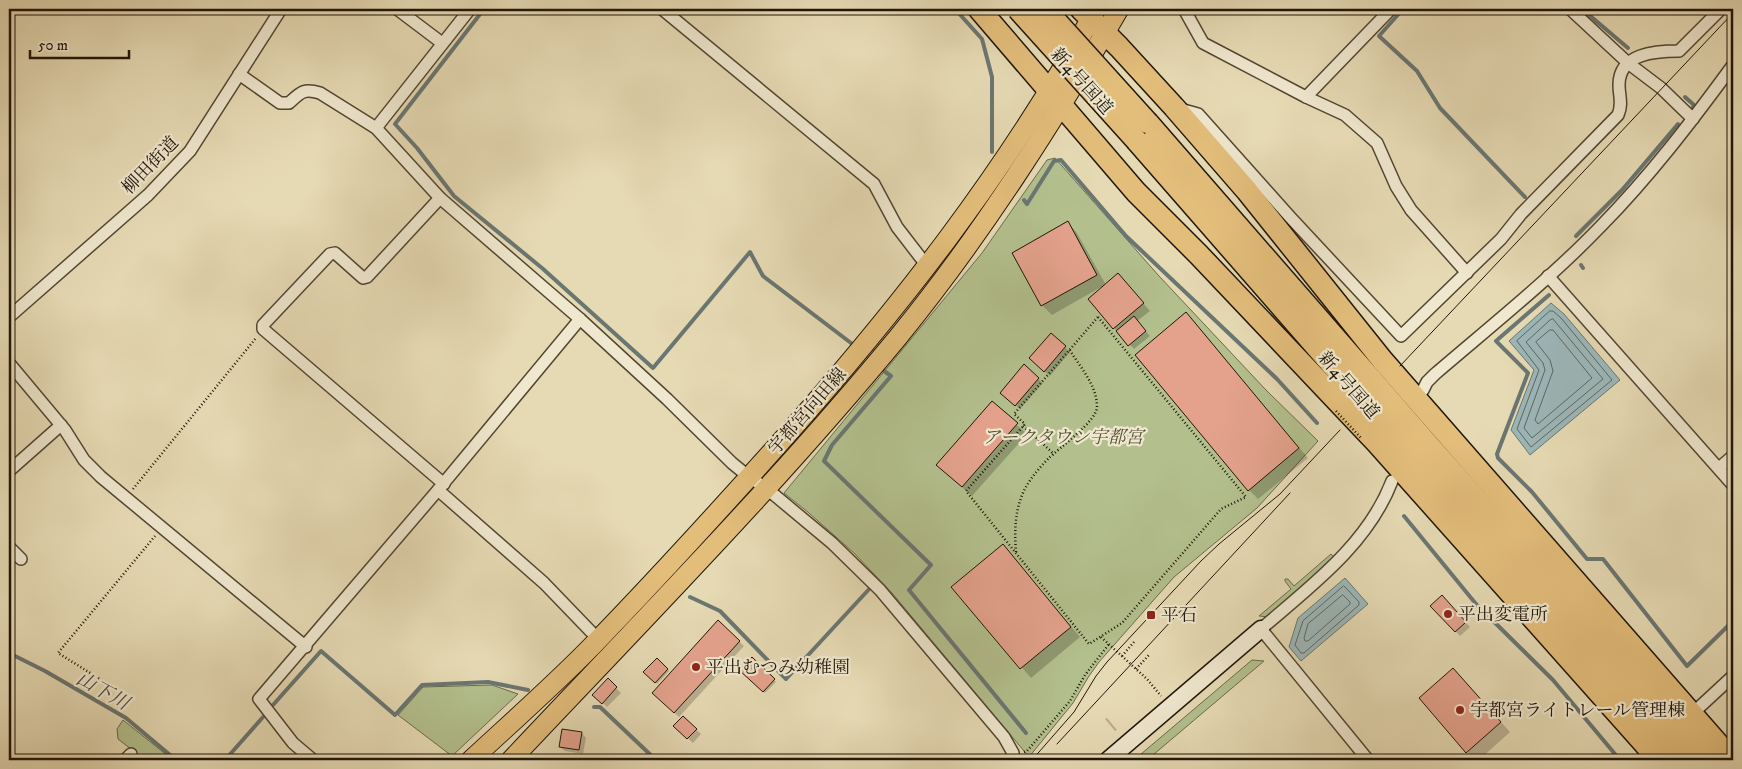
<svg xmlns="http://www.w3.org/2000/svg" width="1742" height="769" viewBox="0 0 1742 769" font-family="'IM FELL DW Pica','Noto Serif JP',serif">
<rect width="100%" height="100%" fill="#e6dab4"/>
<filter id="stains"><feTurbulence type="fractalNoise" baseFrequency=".004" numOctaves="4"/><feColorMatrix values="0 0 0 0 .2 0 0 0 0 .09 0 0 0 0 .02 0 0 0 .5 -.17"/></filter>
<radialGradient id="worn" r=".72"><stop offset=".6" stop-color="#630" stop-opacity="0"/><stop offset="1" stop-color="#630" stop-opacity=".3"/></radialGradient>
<g fill="#b3c08e" stroke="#6a6a4b">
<polygon points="1055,158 1159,276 1266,390 1318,441 1257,508 1174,577 1099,662 1089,676 1073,703 1029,757 892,593 854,553 809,513 784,493 982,253 1047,160"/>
<polygon points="1331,554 1335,558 1269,617 1259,616 1291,589 1285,581 1285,579 1288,579 1294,586"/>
<polygon points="1252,660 1264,661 1147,760 1134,760"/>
<polygon points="492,685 518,694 452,756 398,715 423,687"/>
<polygon points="123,720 173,760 145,760 118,739 117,729"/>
</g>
<g fill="#9cb7b9" stroke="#6a7672">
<polygon points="1551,303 1564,314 1620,380 1530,455 1511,430 1534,370 1509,341"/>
<polygon points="1345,578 1368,604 1301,661 1289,647 1298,618"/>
</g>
<g fill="#0003">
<polygon points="1068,223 1077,233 1106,285 1125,282 1150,311 1137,321 1150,336 1134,349 1114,328 1101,287 1052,315 1042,305"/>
<polygon points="1186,314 1308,458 1258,499 1249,490"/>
<polygon points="1051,334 1070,352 1050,376 1035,363"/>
<polygon points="1038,379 1043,383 1020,409 1006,397"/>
<polygon points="992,403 1027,434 972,496 947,474"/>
<polygon points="1012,556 1080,637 1031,678 953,587"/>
<polygon points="1442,597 1470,627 1460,636 1432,606"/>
<polygon points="718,622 744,646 679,717 653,693"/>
<polygon points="752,659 776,682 765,693 741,670"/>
<polygon points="657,660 669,671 657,684 645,672"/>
<polygon points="1453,669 1510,732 1479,760 1476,760 1467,752 1420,699"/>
<polygon points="608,680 621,693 607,707 594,695"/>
<polygon points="683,717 701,734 693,743 675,726"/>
<polygon points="1107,718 1117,730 1115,731 1105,719"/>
<polygon points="582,733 586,738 583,754 565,751 560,747"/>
</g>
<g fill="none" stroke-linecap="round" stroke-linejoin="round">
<g stroke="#5e6660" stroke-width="1">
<polygon points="1550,311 1553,311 1561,318 1612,380 1531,447 1517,429 1539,370 1517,341"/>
<polygon points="1553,319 1603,379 1532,438 1524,428 1545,370 1543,363 1526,342 1550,320"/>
<polygon points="1550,330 1553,330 1592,378 1538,424 1535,420 1553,371 1550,360 1536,342"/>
<polygon points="1344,586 1359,602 1359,605 1304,653 1301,653 1295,645 1303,621"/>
<polygon points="1343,595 1350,602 1350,604 1308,641 1305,641 1304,638 1308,624"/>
</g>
<g stroke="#6a7672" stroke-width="4">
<polyline points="484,9 395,124 417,148 454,196 542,268 653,368 750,252 763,276 851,343"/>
<polyline points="955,9 982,39 992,77 992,152"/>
<polyline points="1403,9 1379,36 1417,71 1440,108 1525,197"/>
<polyline points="1582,9 1628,48"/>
<polyline points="1685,97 1694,105 1693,107"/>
<polyline points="1024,200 1027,204 1054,161 1061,160 1126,236 1277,379 1317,423"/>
<polyline points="1576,236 1622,190 1678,124"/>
<polyline points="1581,265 1583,268"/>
<polyline points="1549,295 1496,341 1528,373 1497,454 1498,458 1532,492 1587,559 1603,559 1687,666 1733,621"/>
<polyline points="884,371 891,376 832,445 824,461 931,565 909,590 1026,733"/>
<polyline points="1404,516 1476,604 1553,680 1620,760"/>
<polyline points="690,597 720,611 786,679 872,586"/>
<polyline points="9,653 45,671 126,718 176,760"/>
<polyline points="273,705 321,651 395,715 422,685 488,682 528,690"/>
<polyline points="594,707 600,707 656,760"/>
<polyline points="225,760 263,717"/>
</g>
</g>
<g fill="#e4a28d" stroke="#201508">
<polygon points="1068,221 1097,275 1041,306 1012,253"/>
<polygon points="1118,273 1144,303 1113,329 1088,299"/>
<polygon points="1186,312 1299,448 1248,491 1135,355"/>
<polygon points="1134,316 1146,331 1128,346 1116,331"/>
<polygon points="1051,333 1066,346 1044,372 1029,358"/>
<polygon points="1024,364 1039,378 1015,406 1000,393"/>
<polygon points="992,401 1018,423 962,487 936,465"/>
<polygon points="1003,544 1071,627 1020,669 951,587"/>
<polygon points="1442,595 1466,622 1455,632 1430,606"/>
<polygon points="718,620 740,641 674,713 652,693"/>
<polygon points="752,657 775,679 763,692 739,670"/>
<polygon points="657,658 668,669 655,683 643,672"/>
<polygon points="1453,668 1501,722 1466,753 1419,698"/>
<polygon points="608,678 617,687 602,704 592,695"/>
<polygon points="683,716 697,729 687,739 673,726"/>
<polygon points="562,729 582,732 579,750 559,747"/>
</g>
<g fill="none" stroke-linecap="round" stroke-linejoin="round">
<g stroke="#524633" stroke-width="14">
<g id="street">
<polyline points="397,9 442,43"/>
<polyline points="662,9 874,184 897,227 927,266"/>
<polyline points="1184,9 1203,43 1306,97 1345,115 1377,143 1396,186 1411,210 1467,273"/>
<polyline points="1570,9 1628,63 1661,88 1693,119"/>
<path d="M239,74L280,103H289C301,92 304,88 320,93L376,128L440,198L580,319L667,399L732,463L749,477L766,488L832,543L880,590L1004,737L1013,753L1011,760"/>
<polyline points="1306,97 1391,9"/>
<path d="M1180,109L1198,114L1290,217L1401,336L1501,239L1521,214L1618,115C1623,104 1619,96 1619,85C1619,53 1656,51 1679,51L1721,9"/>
<polyline points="376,128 470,9"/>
<polyline points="440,198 367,277 363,278 335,253 330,254 263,325 263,329 444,484"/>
<polyline points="1548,276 1733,485"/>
<polyline points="9,317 148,195 190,151 281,9"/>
<polyline points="9,363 65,430 84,460 101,477 306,647"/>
<path d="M1423,390L1427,382L1435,374C1491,326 1550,279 1601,226C1650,176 1692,121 1733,65"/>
<polyline points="1719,468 1733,456"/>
<polyline points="9,471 61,425"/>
<polyline points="438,490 544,583 598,639"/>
<polyline points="9,547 21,559"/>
<polyline points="1692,714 1733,676"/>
<polyline points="125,760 131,754"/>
<polyline points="313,760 293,743 259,699 438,490 580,319"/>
<path d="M1368,760L1261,629C1311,586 1368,544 1392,481"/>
</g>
</g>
<g stroke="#201508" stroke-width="19">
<polyline id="secondary" points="1108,760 1261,629"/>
</g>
<g stroke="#201508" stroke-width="21">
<g id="primary">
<path d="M471,760C512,722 554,685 593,645C656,580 717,513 777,446C897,311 1010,168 1096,9"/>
<path d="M511,760C642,621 777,484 899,336C982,234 1053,122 1119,9"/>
</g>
</g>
<g stroke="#201508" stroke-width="24">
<g id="highway">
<polyline points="979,9 1136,192 1199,255 1377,443 1659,760"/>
<polyline points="1081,9 1119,47 1174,107 1247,191 1383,361 1732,760"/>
<polyline points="1148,123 1431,448 1709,760"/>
<polyline points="1137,141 1416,461 1683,760"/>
</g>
</g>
<g stroke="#201508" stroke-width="2.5" stroke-dasharray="1 2.5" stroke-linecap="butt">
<polygon points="1098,317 1246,497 1221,509 1122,623 1089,644 966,491 1025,424 1014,414"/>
<polyline points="1023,426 1054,454"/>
<polyline points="133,489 256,338"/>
<path d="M1016,552C1014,527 1015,501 1031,479C1036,472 1042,465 1048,459C1059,448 1097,421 1097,407C1097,385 1080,367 1069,349"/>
<polyline points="1101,637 1147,679 1161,696"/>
<polyline points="1122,656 1134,642"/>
<polyline points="1136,669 1149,655"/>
<polyline points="108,684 58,653 155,536"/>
<polyline points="1024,752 1027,751 1070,701 1085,675 1109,644"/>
</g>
<use href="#street" stroke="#efe7ce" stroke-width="11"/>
<use href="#secondary" stroke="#efe7ce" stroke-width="16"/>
<use href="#primary" stroke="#e3bd7a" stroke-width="19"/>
<use href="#highway" stroke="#e3bd7a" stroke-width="21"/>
<g stroke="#201508" stroke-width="1">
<polyline points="1400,366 1733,13"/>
<polyline points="1057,744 1290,493"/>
<polyline points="1032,760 1074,712 1096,676 1107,662 1201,561 1219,544 1280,494 1340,430"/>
</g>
<g stroke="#201508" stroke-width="24" stroke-linecap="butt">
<g id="highway-bridge">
<polyline points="1018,9 1137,141"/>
<polyline points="1045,9 1148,123"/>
</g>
</g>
<polyline stroke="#201508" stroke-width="2.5" stroke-dasharray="1 2.5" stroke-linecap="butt" points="1336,411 1362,439"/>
<use href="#highway-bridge" stroke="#e3bd7a" stroke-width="21"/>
</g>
<g fill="#8f2418" stroke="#efe7ce" stroke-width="2">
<circle cx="1448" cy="614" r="5"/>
<rect x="1146" y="610" width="10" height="10" rx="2.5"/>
<circle cx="696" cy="667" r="5"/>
<circle cx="1460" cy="710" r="5"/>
</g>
<g text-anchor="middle" stroke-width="4.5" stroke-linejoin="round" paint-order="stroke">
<g font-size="18" fill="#201508" stroke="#efe7ce">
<text transform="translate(1082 81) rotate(48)" y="6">新4号国道</text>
<text transform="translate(150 165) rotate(-46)" y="6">柳田街道</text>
<text transform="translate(1349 385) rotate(49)" y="6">新4号国道</text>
<text transform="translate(807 411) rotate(-49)" y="6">宇都宮向田線</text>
</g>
<g font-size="18" font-style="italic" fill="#535137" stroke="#efe7ce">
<text x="1063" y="443">アークタウン宇都宮</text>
</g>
<g font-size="18" fill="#201508" stroke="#efe7ce" text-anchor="start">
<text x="1458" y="620">平出変電所</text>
<text x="1161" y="621">平石</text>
<text x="706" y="673">平出むつみ幼稚園</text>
<text x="1470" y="716">宇都宮ライトレール管理棟</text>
</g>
<g font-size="19" font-style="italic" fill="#4b4e46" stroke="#efe7ce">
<text transform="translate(103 690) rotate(29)" y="7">山下川</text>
</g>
</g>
<rect width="1742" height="769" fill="none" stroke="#e6dab4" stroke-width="30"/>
<rect x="10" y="10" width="1722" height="749" fill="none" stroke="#201508" stroke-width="2.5"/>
<rect x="15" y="15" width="1712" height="739" fill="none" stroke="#201508"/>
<path d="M30 50v8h99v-8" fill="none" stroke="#201508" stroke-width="2.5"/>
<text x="38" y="50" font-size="15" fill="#201508" stroke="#efe7ce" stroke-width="4" paint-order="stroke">50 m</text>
<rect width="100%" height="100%" filter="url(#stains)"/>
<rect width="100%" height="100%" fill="url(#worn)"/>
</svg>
